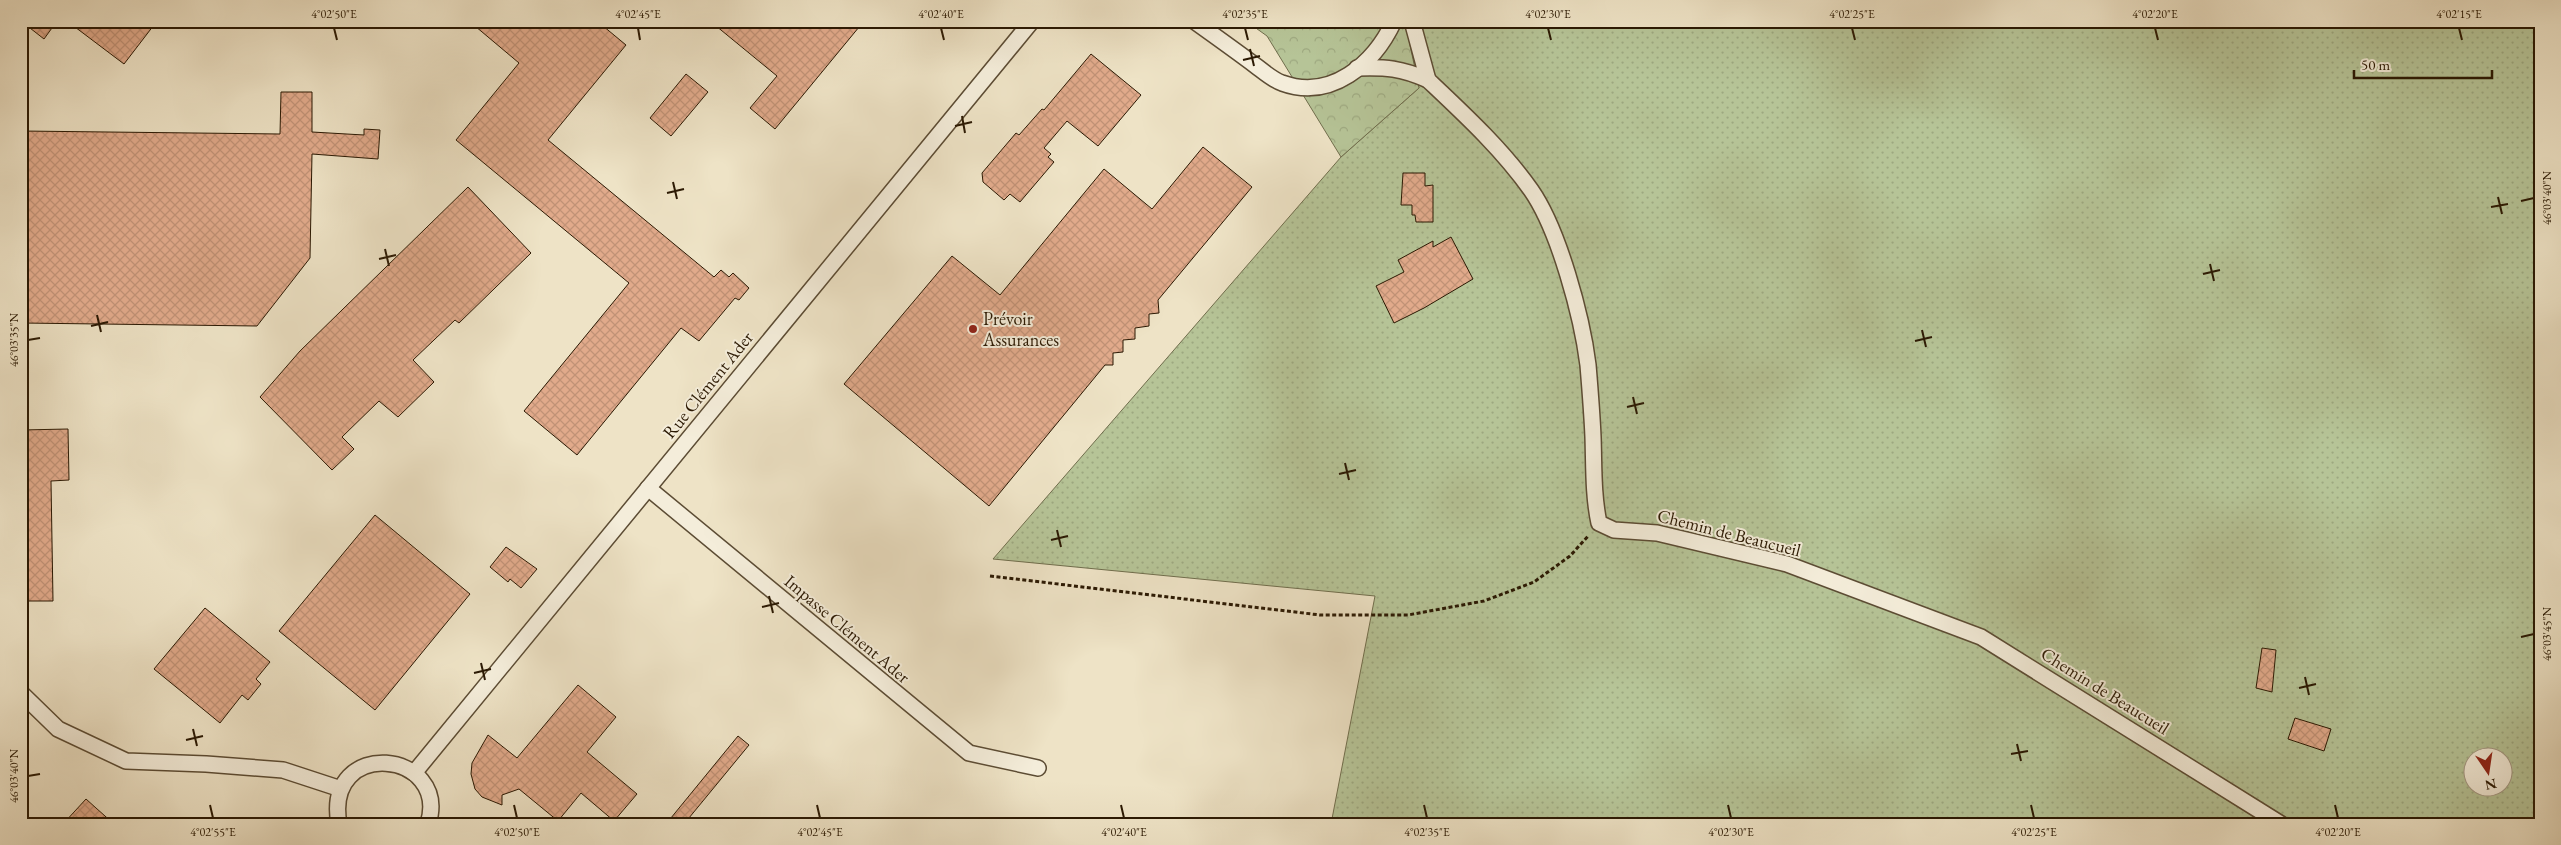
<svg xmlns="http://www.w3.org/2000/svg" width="2561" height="845" viewBox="0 0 2561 845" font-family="'EB Garamond',serif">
<defs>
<pattern id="grass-dots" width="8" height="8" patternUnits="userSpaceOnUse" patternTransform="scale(1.25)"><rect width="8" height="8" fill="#b6c497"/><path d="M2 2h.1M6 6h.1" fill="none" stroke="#9da880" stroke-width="1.8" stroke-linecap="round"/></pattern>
<pattern id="forest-crowns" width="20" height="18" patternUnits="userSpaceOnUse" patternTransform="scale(1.25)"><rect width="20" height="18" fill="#b6c497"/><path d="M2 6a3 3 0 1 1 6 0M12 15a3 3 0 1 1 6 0" fill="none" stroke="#9da880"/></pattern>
<pattern id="building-cross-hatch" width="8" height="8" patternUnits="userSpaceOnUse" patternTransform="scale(1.25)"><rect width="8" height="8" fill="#e1aa8b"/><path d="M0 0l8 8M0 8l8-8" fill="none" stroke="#c19276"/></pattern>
</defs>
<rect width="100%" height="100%" fill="#eee3c6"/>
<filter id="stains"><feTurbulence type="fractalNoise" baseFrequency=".004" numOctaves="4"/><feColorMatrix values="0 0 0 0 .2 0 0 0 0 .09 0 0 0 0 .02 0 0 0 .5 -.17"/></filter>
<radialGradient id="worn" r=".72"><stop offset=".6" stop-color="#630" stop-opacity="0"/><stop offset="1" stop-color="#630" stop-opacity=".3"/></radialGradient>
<path fill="url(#grass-dots)" stroke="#706e4d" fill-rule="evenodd" d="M1405,21H2540V824H1331L1375,596L993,559L1341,157L1419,88ZM2474,758H2504V788H2474Z"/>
<polygon fill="url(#forest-crowns)" stroke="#706e4d" points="1246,21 1405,21 1419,88 1341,157 1267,36"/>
<g fill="url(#building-cross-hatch)" stroke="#2b1903">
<polygon points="21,21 57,21 44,39"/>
<polygon points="67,21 157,21 124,64"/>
<polygon points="469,21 597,21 626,45 548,140 714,277 721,270 729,277 733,273 749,288 739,300 735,298 699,341 681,328 577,455 524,411 629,283 456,140 519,63"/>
<polygon points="710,21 864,21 775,129 750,108 777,76"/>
<polygon points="1091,54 1141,95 1098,146 1067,121 1044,148 1051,154 1048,157 1054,162 1020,202 1010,194 1004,200 983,182 982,173 1016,133 1019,135 1042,109 1044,110"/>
<polygon points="686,74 708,92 671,136 650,118"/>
<polygon points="281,92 312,92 312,132 364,135 364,129 380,130 378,159 312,154 310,258 257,326 21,323 21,131 280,134"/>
<polygon points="1203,147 1252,187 1158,300 1159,313 1149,314 1149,326 1135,328 1135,339 1123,340 1123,352 1113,353 1113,365 1105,365 989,506 844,384 952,256 1000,295 1104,169 1152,209"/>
<polygon points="1403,173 1425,173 1425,186 1433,185 1433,222 1416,222 1415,215 1412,215 1412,205 1401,205"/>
<polygon points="468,187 531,253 459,323 455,320 413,360 434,382 398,417 379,401 342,437 354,449 332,470 260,397 300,351"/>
<polygon points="1451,237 1473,279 1424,308 1394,323 1376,286 1404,272 1398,260 1433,241 1433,247"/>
<polygon points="68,429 69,480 51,481 53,601 21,601 21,430"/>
<polygon points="375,515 470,594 375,710 279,631"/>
<polygon points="506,547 537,569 521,588 510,579 508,582 490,567"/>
<polygon points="205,608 270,662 256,679 261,684 248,700 242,695 220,723 154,669"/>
<polygon points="2262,648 2276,650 2272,692 2256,688"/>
<polygon points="578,685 616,717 587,752 637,794 614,821 581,793 558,821 519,789 502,795 502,805 482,797 475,789 471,774 472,763 488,735 517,758"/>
<polygon points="2295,718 2331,729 2324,751 2288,739"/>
<polygon points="738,736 749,745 684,824 666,824"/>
<polygon points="86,799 96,808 114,824 63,824"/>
</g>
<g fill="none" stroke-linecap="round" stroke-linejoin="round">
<g stroke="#5c4c34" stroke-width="18">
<g id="minor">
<path d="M1194,21C1215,36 1236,51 1256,66C1264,72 1273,80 1282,83C1331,101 1374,64 1394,21"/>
<path d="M1357,68C1386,67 1401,68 1428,80L1412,21"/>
<path d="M1428,80C1464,114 1502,149 1531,190C1559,230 1582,317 1588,365C1590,389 1592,413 1593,437C1594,466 1593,495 1599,523L1614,530L1657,533L1787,564L1981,637L2281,824"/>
<polyline points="648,488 969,753 1038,768"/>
<polyline points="21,693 58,729 126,761 206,764 283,770 341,789"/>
<polyline points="414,773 1032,21"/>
<path d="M339,824C323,736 451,750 428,824"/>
</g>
</g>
<polyline stroke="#2b1903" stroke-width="3" stroke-dasharray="4 2.5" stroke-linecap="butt" points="990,576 1320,615 1408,615 1484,601 1534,582 1570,556 1589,535"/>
<use href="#minor" stroke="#f4edda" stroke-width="15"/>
</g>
<path fill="none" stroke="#2b1903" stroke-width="2" d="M334,28L337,40M638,28L640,40M941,28L944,40M1245,28L1248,40M1548,28L1551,40M1852,28L1855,40M2155,28L2158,40M2459,28L2462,40M1250,49L1254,66M1243,60L1260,56M962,116L965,133M955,126L972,122M673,182L677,199M667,193L684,189M2498,197L2502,214M2521,201L2534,198M2491,207L2508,204M385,249L389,266M379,259L396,255M2210,264L2214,281M2203,274L2220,270M97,315L101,332M91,326L108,322M1922,330L1926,347M28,340L40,338M1915,341L1932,337M1633,397L1637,414M1627,407L1644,403M1345,463L1349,480M1339,474L1356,470M1057,530L1061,547M1051,540L1068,536M769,596L773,613M762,607L779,603M2521,637L2534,634M481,663L485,680M474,673L491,669M2305,677L2309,695M2299,688L2316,684M193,729L197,746M186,740L203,736M2017,744L2021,761M2011,754L2028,751M28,776L40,774M210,805L213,818M514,805L517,818M817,805L820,818M1121,805L1124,818M1424,805L1427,818M1728,805L1731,818M2031,805L2034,818M2335,805L2338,818"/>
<circle fill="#8f2418" stroke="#f4edda" stroke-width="2" cx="973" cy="329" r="5"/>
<g text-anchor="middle" stroke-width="4" stroke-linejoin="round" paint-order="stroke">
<g font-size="18" fill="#2b1903" stroke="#f4edda" text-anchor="start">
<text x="983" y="325">Prévoir<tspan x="983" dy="21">Assurances</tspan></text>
</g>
<g font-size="18" fill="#2b1903" stroke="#f4edda">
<text transform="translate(708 385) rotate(-51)" y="6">Rue Clément Ader</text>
<text transform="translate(1729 533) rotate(14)" y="6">Chemin de Beaucueil</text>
<text transform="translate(847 629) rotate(40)" y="6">Impasse Clément Ader</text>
<text transform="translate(2105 691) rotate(32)" y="6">Chemin de Beaucueil</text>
</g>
</g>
<rect width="2561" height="845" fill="none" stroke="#eee3c6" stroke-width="55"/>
<g transform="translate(2488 772) rotate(167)"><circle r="24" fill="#f4edda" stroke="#a49884"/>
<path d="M0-4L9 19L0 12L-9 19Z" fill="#8f2418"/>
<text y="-8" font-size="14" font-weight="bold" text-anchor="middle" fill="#2b1903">N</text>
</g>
<path d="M2354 70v8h138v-8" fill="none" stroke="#2b1903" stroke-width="2.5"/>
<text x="2361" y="70" font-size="15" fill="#2b1903" stroke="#f4edda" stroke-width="4" paint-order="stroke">50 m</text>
<rect x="28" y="28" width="2506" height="790" fill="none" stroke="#2b1903" stroke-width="2"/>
<g font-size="12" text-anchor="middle" fill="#2b1903">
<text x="334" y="18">4°02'50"E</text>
<text x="638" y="18">4°02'45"E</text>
<text x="941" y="18">4°02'40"E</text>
<text x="1245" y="18">4°02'35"E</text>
<text x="1548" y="18">4°02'30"E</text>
<text x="1852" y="18">4°02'25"E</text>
<text x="2155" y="18">4°02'20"E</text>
<text x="2459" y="18">4°02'15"E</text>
<text transform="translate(2547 198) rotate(-90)" y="4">46°03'40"N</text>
<text transform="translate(14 340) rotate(-90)" y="4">46°03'35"N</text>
<text transform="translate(2547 634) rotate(-90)" y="4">46°03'45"N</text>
<text transform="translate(14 776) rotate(-90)" y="4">46°03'40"N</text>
<text x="213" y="836">4°02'55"E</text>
<text x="517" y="836">4°02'50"E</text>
<text x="820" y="836">4°02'45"E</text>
<text x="1124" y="836">4°02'40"E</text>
<text x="1427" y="836">4°02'35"E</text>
<text x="1731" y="836">4°02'30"E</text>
<text x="2034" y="836">4°02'25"E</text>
<text x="2338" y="836">4°02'20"E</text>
</g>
<rect width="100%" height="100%" filter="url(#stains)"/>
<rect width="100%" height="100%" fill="url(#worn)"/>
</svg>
